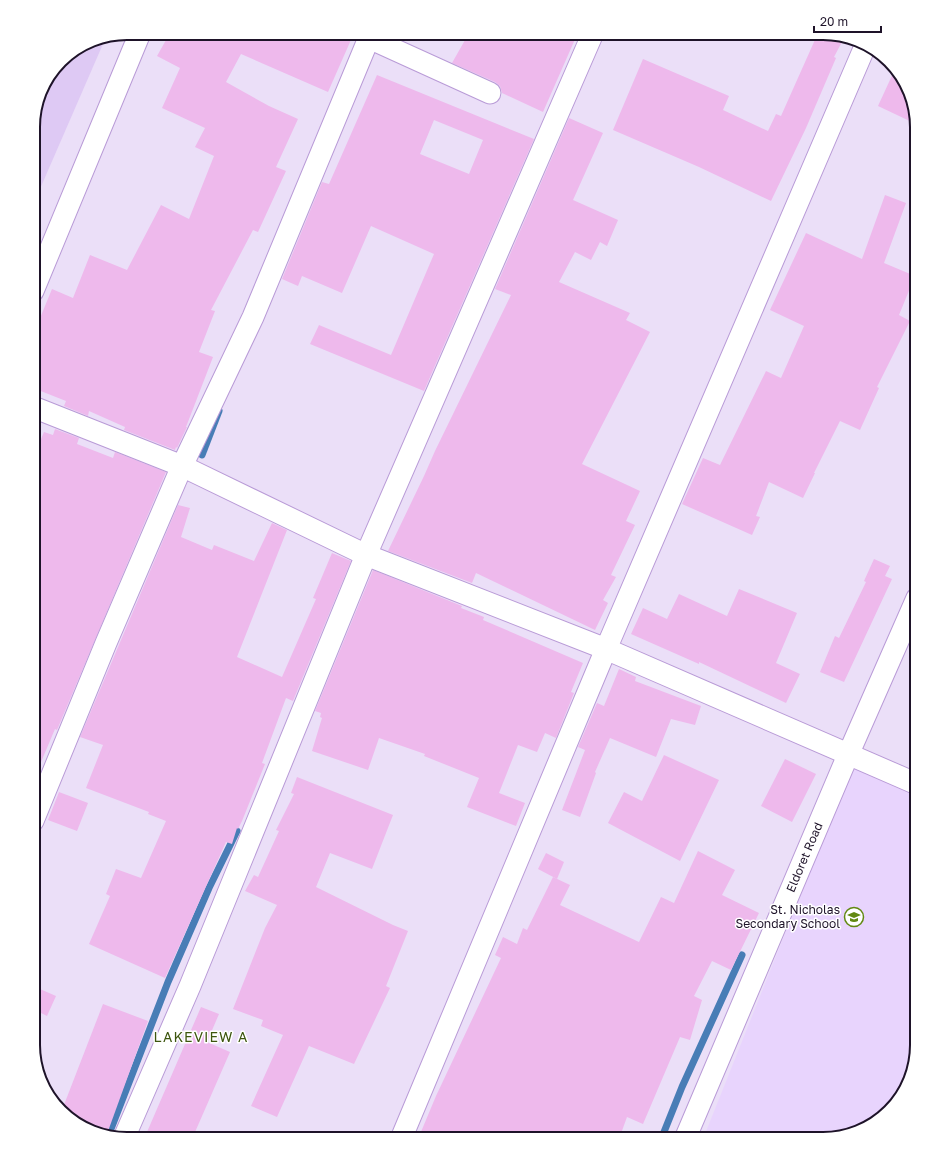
<svg xmlns="http://www.w3.org/2000/svg" width="950" height="1172" viewBox="0 0 950 1172" font-family="'Golos Text',sans-serif">
<rect width="100%" height="100%" fill="#ebdff8"/>
<polygon fill="#e8d4fd" points="854,761 917,789 917,1045 905,1092 875,1123 823,1139 703,1139"/>
<polygon fill="#dec9f4" points="106,37 33,205 33,121 43,85 65,56 91,40"/>
<g fill="none" stroke-linecap="round" stroke-linejoin="round">
<g stroke="#487db6" stroke-width="7">
<polyline points="202,455 219,411"/>
<polyline points="33,837 39,822"/>
<polyline points="109,1134 168,982 209,888 237,831"/>
<polyline points="662,1137 682,1087 742,955"/>
</g>
</g>
<g fill="#eeb9ec" fill-rule="evenodd">
<polygon points="170,33 354,33 328,92 241,54 226,82 269,106 298,119 276,167 286,171 258,232 253,230 211,310 215,311 199,352 213,357 186,427 187,427 177,448 176,447 175,450 124,430 125,427 89,411 88,416 64,406 66,401 33,388 33,335 52,289 73,298 90,255 127,270 161,205 189,219 214,156 195,147 205,128 162,108 180,68 157,56"/>
<polygon points="469,33 565,33 576,37 543,112 502,93 500,86 495,82 452,63"/>
<polygon points="818,33 829,33 844,38 834,57 836,58 806,128 771,201 699,167 613,130 643,59 729,96 723,110 768,131 776,114 781,116"/>
<polygon points="895,69 901,75 916,124 878,106"/>
<path d="M377,75L534,139L424,391L310,344L319,325L391,355L434,254L371,226L342,293L302,276L298,286L282,279L322,182L329,184ZM434,120L483,140L469,174L420,154Z"/>
<polygon points="569,118 603,133 573,200 618,220 607,246 600,242 591,260 575,252 559,282 630,313 626,320 650,332 582,464 640,491 626,521 635,525 611,575 616,577 603,600 608,603 595,630 476,573 472,583 388,551 424,476 435,451 511,295 495,289"/>
<polygon points="885,195 906,203 884,263 915,276 899,315 910,321 877,387 879,388 860,430 840,421 814,473 815,473 803,498 769,482 756,516 760,517 752,535 682,504 703,458 720,465 766,371 781,378 804,326 770,310 806,233 862,259"/>
<polygon points="55,429 79,438 77,444 113,458 115,452 166,472 57,730 55,729 33,781 33,458 44,432 53,435"/>
<polygon points="178,505 190,508 181,537 212,550 214,545 254,561 272,523 287,530 237,657 282,677 316,599 313,598 332,553 351,561 293,701 286,698 262,763 265,764 242,821 238,829 237,828 232,844 226,842 165,978 89,944 110,896 106,894 116,869 141,878 166,821 148,814 149,812 86,788 103,745 80,737"/>
<polygon points="874,559 890,566 885,576 892,579 844,682 820,672 835,636 839,638 866,582 864,581"/>
<polygon points="373,570 462,606 461,608 484,617 483,620 583,663 571,692 574,693 556,738 545,733 537,752 518,745 499,793 525,803 516,826 467,807 479,778 424,756 425,754 379,738 368,770 312,751 322,718 320,717 321,713 315,711"/>
<polygon points="739,589 797,613 776,663 800,674 786,703 699,662 699,664 631,634 643,608 667,619 679,594 727,616"/>
<polygon points="619,669 636,677 635,681 701,706 695,725 671,719 656,757 610,738 595,772 596,773 580,817 562,810 585,750 578,747 597,703 604,706"/>
<polygon points="664,755 719,780 680,861 608,823 624,792 642,801"/>
<polygon points="785,759 816,774 792,822 761,806"/>
<polygon points="297,777 393,815 372,869 330,853 316,887 393,925 408,931 386,986 390,988 354,1064 309,1046 277,1117 251,1106 283,1035 261,1026 263,1020 233,1009 265,928 277,905 245,891 254,875 258,877 279,831 276,830 294,794 291,793"/>
<polygon points="59,792 88,803 77,831 48,820"/>
<polygon points="698,851 735,870 722,895 759,913 731,970 712,961 694,996 702,1000 690,1040 680,1037 643,1124 627,1117 619,1139 418,1139 436,1096 501,958 495,955 503,937 517,944 523,928 527,930 553,877 570,885 560,905 639,942 661,897 674,903"/>
<polygon points="546,853 564,862 557,879 538,869"/>
<polygon points="33,986 56,996 47,1016 33,1009"/>
<polygon points="103,1004 148,1021 107,1134 80,1127 62,1110"/>
<polygon points="201,1007 219,1014 207,1042 230,1052 192,1139 184,1139 168,1132 165,1139 144,1139"/>
</g>
<g fill="none" stroke-linecap="round" stroke-linejoin="round">
<g stroke="#b99bd7" stroke-width="23">
<g id="minor">
<polyline points="369,38 490,93"/>
<polyline points="33,291 140,33"/>
<polyline points="33,407 182,466 366,555 606,649 866,44"/>
<polyline points="33,821 106,643 182,466 253,317 371,33"/>
<polyline points="124,1138 190,986 366,555 593,33"/>
<polyline points="401,1139 606,649 917,784"/>
<path id="s1" d="M685,1139L848,755L917,598"/>
</g>
</g>
<use href="#minor" stroke="#fff" stroke-width="21"/>
</g>
<defs>
<g id="school-ring" transform="scale(1)"><circle r="9.5" fill="#fff" stroke="#628912" stroke-width="1.5"/><path d="M0-5L7-2L0 1L-7-2ZM-4 1L0 2.5L4 1V4Q0 6-4 4Z" fill="#628912"/></g>
</defs>
<g fill-rule="evenodd">
<use href="#school-ring" x="854" y="917"/>
</g>
<g text-anchor="middle" stroke-width="3" stroke-linejoin="round" paint-order="stroke">
<g font-size="12" fill="#1e1329" stroke="#fff">
<text dy="4" stroke="none"><textPath href="#s1" startOffset="306">Eldoret Road</textPath></text>
</g>
<g font-size="12" fill="#1e1329" stroke="#fff" text-anchor="end">
<text x="840" y="914">St. Nicholas<tspan x="840" dy="14">Secondary School</tspan></text>
</g>
<g font-size="14" letter-spacing="1" fill="#3d560e" stroke="#fff">
<text x="201" y="1042">LAKEVIEW A</text>
</g>
</g>
<path d="M0 0H950V1172H0ZM127 40H823A87 87 0 0 1 910 127V1045A87 87 0 0 1 823 1132H127A87 87 0 0 1 40 1045V127A87 87 0 0 1 127 40Z" fill="#fff" fill-rule="evenodd"/>
<path fill="none" stroke="#1e1329" stroke-width="2" d="M127 40H823A87 87 0 0 1 910 127V1045A87 87 0 0 1 823 1132H127A87 87 0 0 1 40 1045V127A87 87 0 0 1 127 40Z"/>
<path d="M814 26v6h67v-6" fill="none" stroke="#1e1329" stroke-width="2"/>
<text x="820" y="26" font-size="12" fill="#1e1329" stroke="#ffffff" stroke-width="3" paint-order="stroke">20 m</text>
</svg>
